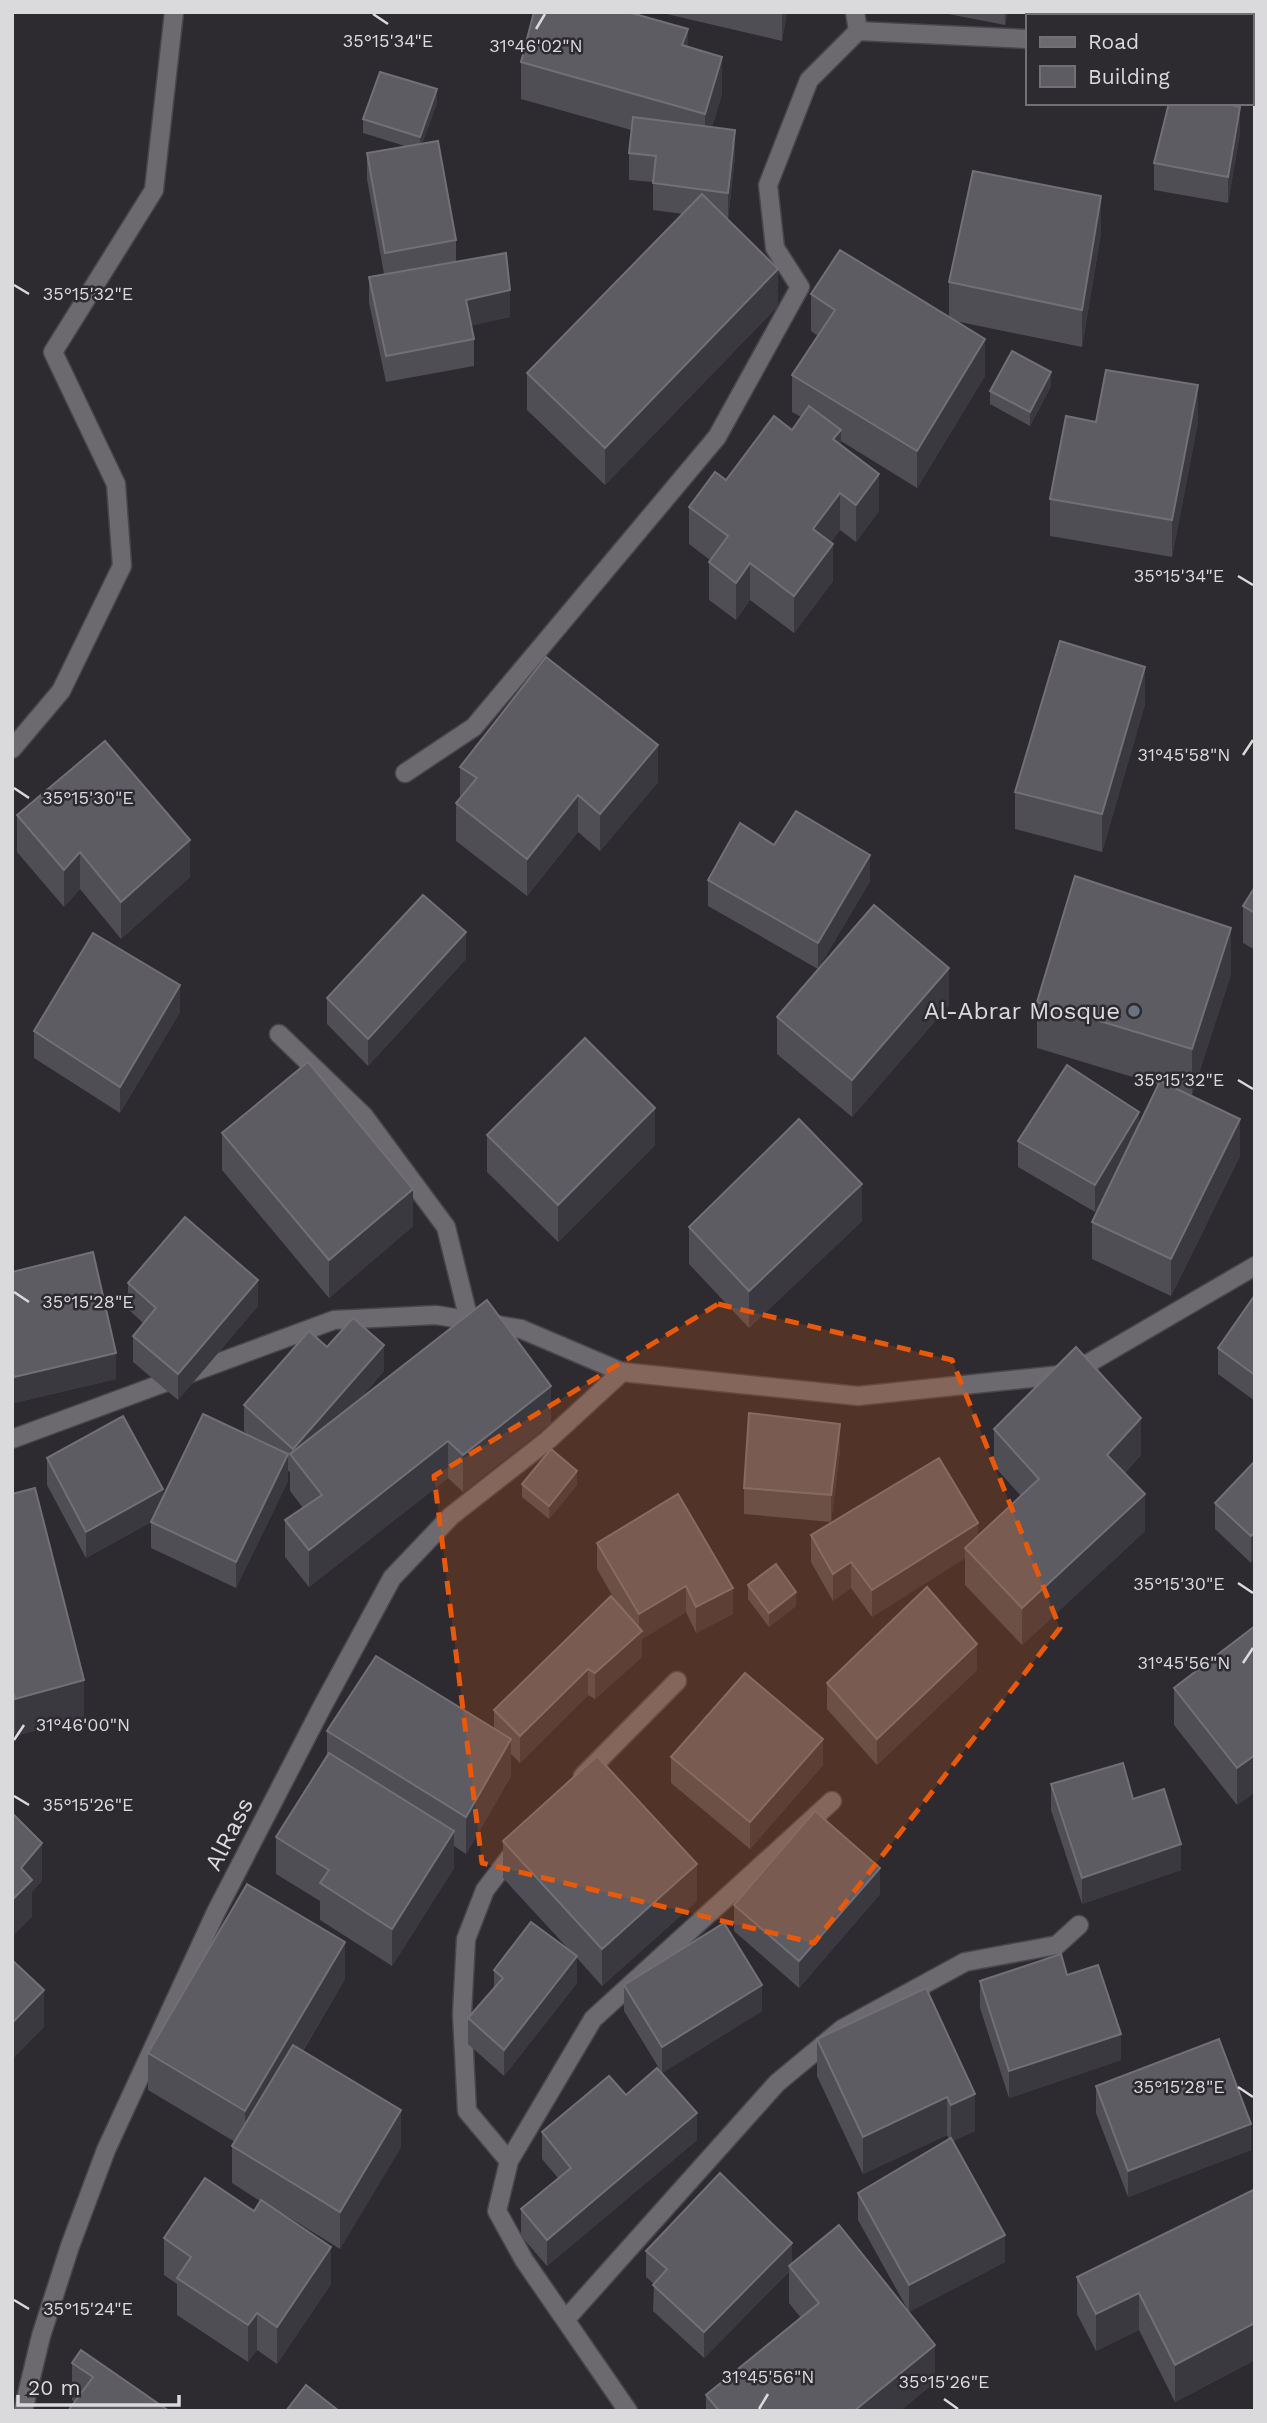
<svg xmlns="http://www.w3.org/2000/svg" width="1267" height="2423" viewBox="0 0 1267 2423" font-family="'Work Sans',sans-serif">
<rect width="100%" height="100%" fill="#2d2a30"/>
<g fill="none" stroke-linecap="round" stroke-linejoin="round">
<g stroke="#49464b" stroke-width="21">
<g id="minor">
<polyline points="855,12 858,31"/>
<polyline points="1251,49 1255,49"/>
<polyline points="12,749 61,691 122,566 116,484 53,352 154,190 174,12"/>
<polyline points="405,773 474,727 717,437 800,287 775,248 768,185 809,80 858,31 1027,39"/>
<polyline points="279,1034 364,1116 446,1227 469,1320"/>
<polyline points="12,1439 334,1320 436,1315 521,1329 622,1372 858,1396 1070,1374 1255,1266"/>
<polyline points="583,1776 677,1681"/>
<polyline points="509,2161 467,2111 462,2014 466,1939 485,1890 517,1848"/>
<polyline points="566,2319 777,2083 842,2029 965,1962 1057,1945 1079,1925"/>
<polyline points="23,2411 41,2336 70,2246 106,2150 216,1912 322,1707 392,1578 451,1516 548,1440 622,1372"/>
<polyline points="628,2411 524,2260 497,2211 509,2161 593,2019 832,1801"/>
</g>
</g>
<use href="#minor" stroke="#6c696f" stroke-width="18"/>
</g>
<g fill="#4e4e54">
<polygon points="658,12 787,12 782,41"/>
<polygon points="938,12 1008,12 1005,25"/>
<polygon points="1076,12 1183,12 1182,16 1095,16"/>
<polygon points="688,47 722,94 712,127 735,156 728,220 778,306 605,485 527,410 527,373 683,214 653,210 653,182 629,180 629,153 631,130 521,99 521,62"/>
<polygon points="437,103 422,143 456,240 456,262 510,317 471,325 474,339 474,366 386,382 369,303 369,277 384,274 367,179 367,153 405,146 363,133 363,119"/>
<polygon points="1240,133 1228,203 1154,190 1154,163"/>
<polygon points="1101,233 1082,347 955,321 985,376 917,488 841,441 841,445 879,511 856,542 840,530 831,542 833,581 794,633 750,600 736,620 709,600 709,562 710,560 689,544 689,507 792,430 801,417 792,412 792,375 818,336 811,331 811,294 949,317 949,282"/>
<polygon points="1051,386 1030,426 990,404 990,391"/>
<polygon points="1096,422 1198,422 1172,557 1050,536 1050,499"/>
<polygon points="1145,704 1102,852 1015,829 1015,792"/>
<polygon points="460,767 658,782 600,851 578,832 527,896 456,841 456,803 460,798"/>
<polygon points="17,815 190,877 121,939 80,889 64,907 17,852"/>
<polygon points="774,845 870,881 818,969 708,906 708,880"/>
<polygon points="1255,887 1255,950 1243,943 1243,906"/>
<polygon points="466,959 368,1066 327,1024 327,998"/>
<polygon points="1231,974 1192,1095 1180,1091 1240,1156 1171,1296 1092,1259 1092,1222 1106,1195 1095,1212 1018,1167 1018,1141 1139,1126 1159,1085 1037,1048 1037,1002"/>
<polygon points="949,1005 852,1117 777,1054 777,1017"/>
<polygon points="180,1012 120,1113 34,1058 34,1031"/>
<polygon points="222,1133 413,1226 329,1298 222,1170"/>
<polygon points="487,1135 655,1145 558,1242 487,1172"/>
<polygon points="862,1221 749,1328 689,1264 689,1227"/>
<polygon points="12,1272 116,1379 14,1403 12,1397"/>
<polygon points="128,1283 258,1306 178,1400 133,1362 133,1336 143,1323 128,1309"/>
<polygon points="1255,1295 1255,1401 1218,1374 1218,1348"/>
<polygon points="327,1347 384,1371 358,1401 551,1423 463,1492 448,1478 309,1587 285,1557 285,1520 303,1508 290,1491 290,1472 288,1471 288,1481 236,1588 151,1548 151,1522 86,1558 47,1485 47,1458 163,1498 249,1436 244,1431 244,1405"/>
<polygon points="994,1429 1141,1455 1125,1473 1145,1531 1022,1645 965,1585 965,1558 872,1617 851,1588 833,1601 811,1562 811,1535 978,1535 1021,1496 994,1466"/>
<polygon points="840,1450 831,1522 744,1514 744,1488"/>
<polygon points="1255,1461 1251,1563 1215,1529 1215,1503"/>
<polygon points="522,1484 577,1485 549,1519 522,1497"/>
<polygon points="12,1494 84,1718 15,1736 12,1725"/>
<polygon points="678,1494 733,1614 696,1633 686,1612 642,1639 642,1657 595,1699 588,1695 520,1763 511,1754 511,1776 466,1854 454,1846 454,1868 392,1966 320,1920 320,1901 276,1874 276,1837 327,1756 327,1731 494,1728 494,1710 616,1602 597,1569 597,1543"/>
<polygon points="748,1585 796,1606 769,1627 748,1599"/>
<polygon points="1255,1626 1255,1792 1237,1805 1174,1725 1174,1688"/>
<polygon points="977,1670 877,1765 827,1709 827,1683"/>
<polygon points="671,1757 823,1765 750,1849 671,1783"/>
<polygon points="1051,1784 1133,1799 1181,1870 1082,1904 1051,1810"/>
<polygon points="503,1841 697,1901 602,1986 577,1958 577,1983 504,2076 468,2044 468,2018 494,1989 494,1970 572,1953 503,1878"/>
<polygon points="880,1894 799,1988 734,1931 734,1905"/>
<polygon points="1067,1975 1121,2060 1009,2098 980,2008 980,1981"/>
<polygon points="345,1979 303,2051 401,2147 340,2249 282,2213 331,2284 277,2364 257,2350 248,2362 177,2315 177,2284 164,2275 164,2238 254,2211 260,2201 232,2183 232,2146 235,2142 148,2090 148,2053"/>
<polygon points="624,1985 762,2011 662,2073 624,2011"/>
<polygon points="926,1988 975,2131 953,2141 1005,2262 909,2312 935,2382 900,2411 706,2411 706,2395 801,2318 789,2303 789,2272 704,2358 653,2311 654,2284 646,2277 646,2251 792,2264 909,2312 858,2220 858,2193 949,2139 947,2135 863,2174 817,2076 817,2039"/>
<polygon points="1096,2086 1251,2150 1128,2197 1096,2113"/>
<polygon points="626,2095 697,2140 547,2266 521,2236 521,2209 558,2178 542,2159 542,2132"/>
<polygon points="1255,2189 1255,2360 1175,2402 1139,2330 1096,2351 1077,2314 1077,2277"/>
<polygon points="72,2363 169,2411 74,2402 72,2400"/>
</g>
<g fill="#3b3940">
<polygon points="782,12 787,12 782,41"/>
<polygon points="1005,12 1008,12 1005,25"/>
<polygon points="688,29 688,66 682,45"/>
<polygon points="722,57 722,94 705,151 705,114"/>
<polygon points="437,89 437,103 420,151 420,137"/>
<polygon points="1240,107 1240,133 1228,203 1228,177"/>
<polygon points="735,130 735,156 728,220 728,193"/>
<polygon points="1101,196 1101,233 1082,347 1082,310"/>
<polygon points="778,269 778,306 605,485 605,448"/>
<polygon points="510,290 510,317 466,327 466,300"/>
<polygon points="985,339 985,376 917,488 917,451"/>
<polygon points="1051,372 1051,386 1030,426 1030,412"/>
<polygon points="1198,385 1198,422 1172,557 1172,520"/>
<polygon points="841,430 841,467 833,439"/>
<polygon points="879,474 879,511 856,542 856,505"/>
<polygon points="840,493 840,530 813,566 813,529"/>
<polygon points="833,544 833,581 794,633 794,596"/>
<polygon points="750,563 750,600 736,620 736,583"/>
<polygon points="1145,667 1145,704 1102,852 1102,814"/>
<polygon points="658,745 658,782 600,851 600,814"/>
<polygon points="578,795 578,832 527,896 527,859"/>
<polygon points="190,840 190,877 121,939 121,902"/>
<polygon points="80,852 80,889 64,907 64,870"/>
<polygon points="870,855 870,881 818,969 818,943"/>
<polygon points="1231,928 1231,974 1192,1095 1192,1049"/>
<polygon points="466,932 466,959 368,1066 368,1039"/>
<polygon points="949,968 949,1005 852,1117 852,1080"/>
<polygon points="180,985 180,1012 120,1113 120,1087"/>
<polygon points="655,1108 655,1145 558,1242 558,1205"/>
<polygon points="1139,1112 1139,1138 1095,1212 1095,1185"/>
<polygon points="1240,1119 1240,1156 1171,1296 1171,1259"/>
<polygon points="862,1184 862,1221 749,1328 749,1291"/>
<polygon points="413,1189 413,1226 329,1298 329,1260"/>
<polygon points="258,1280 258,1306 178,1400 178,1374"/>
<polygon points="384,1345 384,1371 300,1467 293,1458 293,1449"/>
<polygon points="116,1353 116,1379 14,1403 14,1377"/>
<polygon points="551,1386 551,1423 463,1492 463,1455"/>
<polygon points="1141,1418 1141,1455 1107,1492 1107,1455"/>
<polygon points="840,1424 840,1450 831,1522 831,1495"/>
<polygon points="448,1441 448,1478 309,1587 309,1550"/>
<polygon points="288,1454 288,1481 236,1588 236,1562"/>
<polygon points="577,1471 577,1485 549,1519 549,1506"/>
<polygon points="163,1489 163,1515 86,1558 86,1532"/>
<polygon points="1145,1494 1145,1531 1022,1645 1022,1608"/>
<polygon points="978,1523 978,1549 965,1548 965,1558 872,1617 872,1590"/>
<polygon points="1255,1532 1255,1558 1251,1563 1251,1536"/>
<polygon points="851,1562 851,1588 833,1601 833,1574"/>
<polygon points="686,1586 686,1612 642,1639 642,1657 595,1699 595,1673 639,1633 639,1614"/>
<polygon points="733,1588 733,1614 696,1633 696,1607"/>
<polygon points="796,1592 796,1606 769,1627 769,1613"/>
<polygon points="977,1644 977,1670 877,1765 877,1739"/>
<polygon points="588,1669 588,1695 520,1763 520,1736"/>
<polygon points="84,1680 84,1718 15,1736 15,1699"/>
<polygon points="511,1739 511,1776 466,1854 466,1817"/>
<polygon points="823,1739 823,1765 750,1849 750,1822"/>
<polygon points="1255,1755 1255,1792 1237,1805 1237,1768"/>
<polygon points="454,1831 454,1868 392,1966 392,1929"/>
<polygon points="42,1843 42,1881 32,1892 32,1917 12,1937 12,1900 21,1868"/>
<polygon points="1181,1844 1181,1870 1082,1904 1082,1878"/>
<polygon points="697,1864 697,1901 602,1986 602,1949"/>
<polygon points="880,1868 880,1894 799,1988 799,1961"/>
<polygon points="345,1942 345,1979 245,2148 245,2111"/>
<polygon points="577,1956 577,1983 504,2076 504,2050"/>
<polygon points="762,1985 762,2011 662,2073 662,2047"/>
<polygon points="44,1990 44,2027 12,2060 12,2023"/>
<polygon points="1121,2034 1121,2060 1009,2098 1009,2071"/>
<polygon points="975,2094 975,2131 951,2142 951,2105"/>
<polygon points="947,2097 947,2135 863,2174 863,2137"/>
<polygon points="401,2110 401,2147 340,2249 340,2212"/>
<polygon points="697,2113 697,2140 547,2266 547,2240"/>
<polygon points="1251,2124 1251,2150 1128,2197 1128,2171"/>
<polygon points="1005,2235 1005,2262 909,2312 909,2285"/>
<polygon points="792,2243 792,2269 789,2266 789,2272 704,2358 704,2332"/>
<polygon points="331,2247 331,2284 277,2364 277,2327"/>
<polygon points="1139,2293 1139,2330 1096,2351 1096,2314"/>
<polygon points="257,2313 257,2350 248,2362 248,2325"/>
<polygon points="1255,2323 1255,2360 1175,2402 1175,2365"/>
<polygon points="935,2345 935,2382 900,2411 854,2411"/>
</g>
<g fill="#5e5c63" stroke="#717076" stroke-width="2">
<polygon points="534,12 628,12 688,29 682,45 722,57 705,114 521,62"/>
<polygon points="380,72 437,89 420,137 363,119"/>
<polygon points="1169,103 1223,103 1240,107 1228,177 1154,163"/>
<polygon points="633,117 735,130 728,193 653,183 656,156 629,153"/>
<polygon points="438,141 456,240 385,253 367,153"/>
<polygon points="973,171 1101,196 1082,310 949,282"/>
<polygon points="702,194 778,269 605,448 527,373"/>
<polygon points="840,250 985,339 917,451 792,375 835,310 811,294"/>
<polygon points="506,253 510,290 466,300 474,339 386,356 369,277"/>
<polygon points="1012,351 1051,372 1030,412 990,391"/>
<polygon points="1106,370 1198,385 1172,520 1050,499 1066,416 1096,422"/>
<polygon points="809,406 841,430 833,439 879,474 856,505 840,493 813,529 833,544 794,596 750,563 736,583 709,562 728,536 689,507 715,472 726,480 774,416 792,430"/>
<polygon points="1060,641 1145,667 1102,814 1015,792"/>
<polygon points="546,657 658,745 600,814 578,795 527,859 456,803 477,778 460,767"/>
<polygon points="105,741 190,840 121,902 80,852 64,870 17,815"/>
<polygon points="796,811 870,855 818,943 708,880 740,823 774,845"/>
<polygon points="1075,876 1231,928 1192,1049 1037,1002"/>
<polygon points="1255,887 1255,913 1243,906"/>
<polygon points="423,895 466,932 368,1039 327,998"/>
<polygon points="874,905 949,968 852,1080 777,1017"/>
<polygon points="93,933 180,985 120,1087 34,1031"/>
<polygon points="585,1038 655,1108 558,1205 487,1135"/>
<polygon points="308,1062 413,1189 329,1260 222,1133"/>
<polygon points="1067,1065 1139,1112 1095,1185 1018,1141"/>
<polygon points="1160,1081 1240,1119 1171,1259 1092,1222"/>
<polygon points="799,1119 862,1184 749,1291 689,1227"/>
<polygon points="185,1217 258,1280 178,1374 133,1336 156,1308 128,1283"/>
<polygon points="93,1252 116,1353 14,1377 12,1370 12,1272"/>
<polygon points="1255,1295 1255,1375 1218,1348"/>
<polygon points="487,1300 551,1386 463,1455 448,1441 309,1550 285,1520 322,1495 290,1454"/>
<polygon points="353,1318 384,1345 293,1449 244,1405 309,1331 327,1347"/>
<polygon points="1076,1347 1141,1418 1107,1455 1145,1494 1022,1608 965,1548 1039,1479 994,1429"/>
<polygon points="749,1413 840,1424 831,1495 744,1488"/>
<polygon points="203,1414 288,1454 236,1562 151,1522"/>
<polygon points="123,1416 163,1489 86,1532 47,1458"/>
<polygon points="551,1449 577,1471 549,1506 522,1484"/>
<polygon points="939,1458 978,1523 872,1590 851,1562 833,1574 811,1535"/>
<polygon points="1255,1461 1255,1532 1251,1536 1215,1503"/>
<polygon points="35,1488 84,1680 15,1699 12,1688 12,1494"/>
<polygon points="678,1494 733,1588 696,1607 686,1586 639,1614 597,1543"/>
<polygon points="776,1564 796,1592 769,1613 748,1585"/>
<polygon points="927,1587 977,1644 877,1739 827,1683"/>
<polygon points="611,1596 642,1631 595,1673 588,1669 520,1736 494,1710"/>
<polygon points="1255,1626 1255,1755 1237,1768 1174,1688"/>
<polygon points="376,1656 511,1739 466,1817 327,1731"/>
<polygon points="745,1673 823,1739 750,1822 671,1757"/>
<polygon points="329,1753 454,1831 392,1929 320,1883 329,1870 276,1837"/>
<polygon points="597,1756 697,1864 602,1949 503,1841"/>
<polygon points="1123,1763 1133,1799 1164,1789 1181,1844 1082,1878 1051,1784"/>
<polygon points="815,1811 880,1868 799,1961 734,1905"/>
<polygon points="12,1813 42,1843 21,1868 32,1880 12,1900"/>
<polygon points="247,1884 345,1942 245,2111 148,2053"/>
<polygon points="531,1922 577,1956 504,2050 468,2018 503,1978 494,1970"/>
<polygon points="724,1923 762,1985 662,2047 624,1985"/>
<polygon points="1061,1954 1067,1975 1098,1965 1121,2034 1009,2071 980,1981"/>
<polygon points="12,1960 44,1990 12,2023"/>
<polygon points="926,1988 975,2094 951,2105 947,2097 863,2137 817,2039"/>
<polygon points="1219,2039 1251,2124 1128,2171 1096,2086"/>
<polygon points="293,2045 401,2110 340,2212 232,2146"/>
<polygon points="657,2068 697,2113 547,2240 521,2209 571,2168 542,2132 609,2076 626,2095"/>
<polygon points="951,2138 1005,2235 909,2285 858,2193"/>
<polygon points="720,2173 792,2243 704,2332 653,2285 667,2269 646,2251"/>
<polygon points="205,2178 254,2211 261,2200 331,2247 277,2327 257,2313 248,2325 177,2278 191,2257 164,2238"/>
<polygon points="1255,2189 1255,2323 1175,2365 1139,2293 1096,2314 1077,2277"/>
<polygon points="839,2225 935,2345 854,2411 719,2411 706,2395 819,2303 789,2266"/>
<polygon points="81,2350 169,2411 68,2411 93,2377 72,2363"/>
<polygon points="306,2385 339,2411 286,2411"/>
</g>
<path fill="#e8590c" fill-opacity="0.2" stroke="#e8590c" stroke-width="5" stroke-dasharray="14 9" stroke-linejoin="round" d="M718,1304L952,1360L1060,1628L814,1943L482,1863L434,1476Z"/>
<path fill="none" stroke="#dad9dc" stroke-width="2.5" d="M373,14L388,24M536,29L545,14M14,285L29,294M1238,576L1253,585M1243,755L1253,740M14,788L29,798M1238,1080L1253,1089M14,1292L29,1302M1238,1583L1253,1593M1243,1663L1253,1648M14,1740L24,1725M14,1796L29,1805M1238,2087L1253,2097M14,2300L29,2309M944,2399L958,2409M759,2409L768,2394"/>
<circle fill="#6b7280" stroke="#2d2a30" stroke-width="2.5" cx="1134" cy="1011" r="7"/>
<g text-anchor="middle" stroke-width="5" stroke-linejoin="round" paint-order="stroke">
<g font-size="24" fill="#dad9dc" stroke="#2d2a30" text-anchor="end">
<text x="1120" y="1019">Al-Abrar Mosque</text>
</g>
<g font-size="24" fill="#dad9dc" stroke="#2d2a30">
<text transform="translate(229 1834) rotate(-63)" y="8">AlRass</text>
</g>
</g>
<g font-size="18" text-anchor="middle" fill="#dad9dc" stroke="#2d2a30" stroke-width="5" stroke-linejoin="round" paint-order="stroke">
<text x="388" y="47">35°15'34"E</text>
<text x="536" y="52">31°46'02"N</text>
<text x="88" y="300">35°15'32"E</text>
<text x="1179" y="582">35°15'34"E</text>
<text x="1184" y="761">31°45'58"N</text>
<text x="88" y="804">35°15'30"E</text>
<text x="1179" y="1086">35°15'32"E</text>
<text x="88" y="1308">35°15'28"E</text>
<text x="1179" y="1590">35°15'30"E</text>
<text x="1184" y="1669">31°45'56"N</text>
<text x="83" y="1731">31°46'00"N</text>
<text x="88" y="1811">35°15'26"E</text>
<text x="1179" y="2093">35°15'28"E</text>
<text x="88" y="2315">35°15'24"E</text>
<text x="768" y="2383">31°45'56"N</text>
<text x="944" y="2388">35°15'26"E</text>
</g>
<rect width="1267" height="2423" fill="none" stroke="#dad9dc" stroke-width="28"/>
<rect x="1026" y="14" width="228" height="91" fill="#2d2a30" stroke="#727075" stroke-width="2"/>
<rect x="1040" y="37" width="35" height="10" fill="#6c696f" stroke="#727075" stroke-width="2"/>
<text x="1088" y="49" font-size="21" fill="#dad9dc">Road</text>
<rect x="1040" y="66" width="35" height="21" fill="#5e5c63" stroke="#727075" stroke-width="2"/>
<text x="1088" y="84" font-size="21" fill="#dad9dc">Building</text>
<path d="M18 2395v10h161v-10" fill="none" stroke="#dad9dc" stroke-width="3.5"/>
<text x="28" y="2395" font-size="21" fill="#dad9dc" stroke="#2d2a30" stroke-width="5" paint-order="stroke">20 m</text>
</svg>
